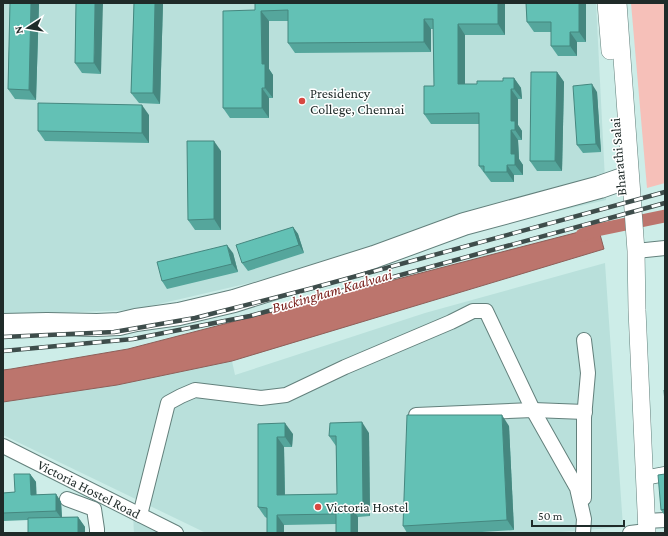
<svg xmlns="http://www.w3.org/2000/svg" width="668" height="536" viewBox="0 0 668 536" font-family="'Crimson Pro',serif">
<rect width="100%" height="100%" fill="#cdede8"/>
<g fill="#b9e0db">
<polygon points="3,3 596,3 606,200 133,310 3,315"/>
<polygon points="605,263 623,527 548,533 206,533 3,435 3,402 117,385 232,361 235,375 425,313"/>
<polygon points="133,516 163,533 134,533"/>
</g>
<polygon fill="#f6c0b9" points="631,3 665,3 665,183 647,188"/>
<polygon fill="#bc756d" stroke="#8d5f59" points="598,227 604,249 232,361 117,385 3,402 3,370 11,369 128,349"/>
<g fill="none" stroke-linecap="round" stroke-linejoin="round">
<polyline stroke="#bc756d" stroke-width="13" points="582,235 597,230 665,216"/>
<g stroke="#63807c" stroke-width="16">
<g id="minor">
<polyline points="636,251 665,248"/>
<polyline points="416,415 533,410 585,412"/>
<polyline points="3,446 176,533"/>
<polyline points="644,478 665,474"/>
<polyline points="584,498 584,418 588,373 584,340"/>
<polyline points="67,499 94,509 97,529 97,533"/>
<polyline points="140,515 168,403 181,396 195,390 261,398 286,395 345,367 451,322 473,311 486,311 533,410 577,488 584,519 583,533"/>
<polyline points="646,521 665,520"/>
<polyline points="630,533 647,531"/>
</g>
</g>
<g stroke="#63807c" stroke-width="18">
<g id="tertiary">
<polyline points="606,3 610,51"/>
<polyline points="618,3 636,251 637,310 647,533"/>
</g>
</g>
<g stroke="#63807c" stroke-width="24">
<polyline id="primary" points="3,325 47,324 97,325 119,324 136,320 179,314 234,301 374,257 464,224 600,187 620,180"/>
</g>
<use href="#minor" stroke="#fff" stroke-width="14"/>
<use href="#tertiary" stroke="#fff" stroke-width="17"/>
<use href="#primary" stroke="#fff" stroke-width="22"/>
<g stroke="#3e4d4b" stroke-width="4.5">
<g id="rail">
<polyline points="3,337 114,332 195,318 309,289 665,192"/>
<polyline points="3,351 133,339 250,316 665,203"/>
</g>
</g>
<use href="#rail" stroke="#fff" stroke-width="3" stroke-dasharray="9" stroke-linecap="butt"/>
</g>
<g fill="#55a69c">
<polygon points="10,3 39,3 36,100 15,99 8,89"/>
<polygon points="76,3 101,74 82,73 75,63"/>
<polygon points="134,3 163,3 160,104 139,103 131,93"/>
<polygon points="255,3 505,3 505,35 465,35 465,84 477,84 503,81 514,78 521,88 522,99 518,99 518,125 522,131 522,140 518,140 519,159 523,165 523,175 514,175 514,182 491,182 479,166 479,124 431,124 424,114 434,86 433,29 431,29 431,52 295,53 288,43 288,21 269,21 269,69 273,75 273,98 269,98 269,118 230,118 223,108 255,10"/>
<polygon points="526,3 586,3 586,42 577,42 577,56 558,56 551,46 551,32 534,32 527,22"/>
<polygon points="557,72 564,82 562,171 537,171 530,161"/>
<polygon points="597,92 601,152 583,153 577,145"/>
<polygon points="149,115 149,143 45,141 38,131"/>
<polygon points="221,151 221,230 195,230 188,220"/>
<polygon points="293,227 298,234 304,253 248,271 242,263"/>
<polygon points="233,253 238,272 167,289 162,281"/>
<polygon points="258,424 293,434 292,447 284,447 285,495 337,494 336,446 329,436 369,433 370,516 358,517 358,533 336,533 336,524 284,525 284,533 267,533 267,518 265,517 258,507"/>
<polygon points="509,426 514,530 466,533 407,533 403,526"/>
<polygon points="30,474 36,482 36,495 56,494 61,502 62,517 78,517 85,527 85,533 28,533 28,520 3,521 3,493 15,492"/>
<polygon points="665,474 665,516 661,510"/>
</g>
<g fill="#45877f">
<polygon points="31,3 39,3 36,100 29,90"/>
<polygon points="95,3 103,3 101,74 94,63"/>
<polygon points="155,3 163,3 160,104 153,93"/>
<polygon points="498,3 505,3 505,35 498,24"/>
<polygon points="579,3 586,3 586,42 579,32"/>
<polygon points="261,11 269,21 269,69 273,75 273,98 265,88 262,64"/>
<polygon points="424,19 431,29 431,52 424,42"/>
<polygon points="458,24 465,35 465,94 458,84"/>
<polygon points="570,32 577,42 577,56 570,46"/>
<polygon points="557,72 564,82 562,171 555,161"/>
<polygon points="514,78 521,88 522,99 514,89"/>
<polygon points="592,84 597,92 601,152 596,144"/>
<polygon points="262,88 269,98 269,118 262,108"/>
<polygon points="511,89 518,99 518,125 522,131 522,140 515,130 511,121"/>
<polygon points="142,105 149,115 149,143 142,133"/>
<polygon points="511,130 518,140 519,159 523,165 523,175 515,165 511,154"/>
<polygon points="214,141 221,151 221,230 214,219"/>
<polygon points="507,165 514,175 514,182 507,172"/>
<polygon points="293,227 298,234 304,253 299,245"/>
<polygon points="227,245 233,253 238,272 232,264"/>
<polygon points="502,415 509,426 514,530 507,520"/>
<polygon points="362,422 369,433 370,516 363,505"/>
<polygon points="285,423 293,434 292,447 285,437"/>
<polygon points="277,437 284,447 285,505 277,495"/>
<polygon points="30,474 36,482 37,503 31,495"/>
<polygon points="56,494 61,502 62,519 56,511"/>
<polygon points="351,507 358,517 358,533 351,533"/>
<polygon points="277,515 284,525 284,533 277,533"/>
<polygon points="78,517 85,527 85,533 78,533"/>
</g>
<g fill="#63c1b5" stroke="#45877f">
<polygon points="10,3 31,3 29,90 8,89"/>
<polygon points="76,3 95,3 94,63 75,63"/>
<polygon points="134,3 155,3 153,93 131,93"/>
<polygon points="255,3 498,3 498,24 458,24 458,84 477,84 477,81 503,81 503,78 514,78 514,89 511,89 511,121 515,121 515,130 511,130 511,154 515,154 515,165 507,165 507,172 484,172 484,166 479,166 479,113 424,114 424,86 434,86 433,19 424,19 424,42 288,43 288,10 261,11 262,64 265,64 265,88 262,88 262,108 223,108 223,11 255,10"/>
<polygon points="526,3 579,3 579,32 570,32 570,46 551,46 551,22 527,22"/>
<polygon points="531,72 557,72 555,161 530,161"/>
<polygon points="592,84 596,144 577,145 573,86"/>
<polygon points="38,103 142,105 142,133 38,131"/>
<polygon points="187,141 214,141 214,219 188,220"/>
<polygon points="293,227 299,245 242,263 236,245"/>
<polygon points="227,245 232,264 162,281 157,262"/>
<polygon points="664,390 665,390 665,403"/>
<polygon points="407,415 502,415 507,520 403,526"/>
<polygon points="362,422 363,505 351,507 351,533 336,533 336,514 277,515 277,533 267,533 267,508 258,507 258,424 285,423 285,437 277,437 277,495 337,494 336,436 329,436 330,423"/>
<polygon points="14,474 30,474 31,495 56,494 56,511 3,513 3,493 15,492"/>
<polygon points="665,474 665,509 661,510 658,475"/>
<polygon points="78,517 78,533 28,533 28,518"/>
</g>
<g fill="#d74841" stroke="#fff" stroke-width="1.5">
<circle cx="302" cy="101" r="4"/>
<circle cx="318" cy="507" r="4"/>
</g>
<g text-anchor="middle" stroke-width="3" stroke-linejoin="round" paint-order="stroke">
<g font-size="14" fill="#1f2b29" stroke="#fff" text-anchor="start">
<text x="310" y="98">Presidency<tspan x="310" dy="16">College, Chennai</tspan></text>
<text x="326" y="512">Victoria Hostel</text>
</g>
<g font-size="14" fill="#1f2b29" stroke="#fff">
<text transform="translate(618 157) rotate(-95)" y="5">Bharathi Salai</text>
<text transform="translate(89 489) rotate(27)" y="5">Victoria Hostel Road</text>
</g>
<g font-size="15" font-style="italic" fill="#7c2521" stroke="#fff">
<text transform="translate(332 291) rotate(-16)" y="5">Buckingham Kaalvaai</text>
</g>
</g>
<rect width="668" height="536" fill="none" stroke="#1f2b29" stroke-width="8"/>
<g transform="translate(28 28) rotate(258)" stroke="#ffffff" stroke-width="3" paint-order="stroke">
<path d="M0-3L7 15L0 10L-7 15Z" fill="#1f2b29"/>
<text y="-6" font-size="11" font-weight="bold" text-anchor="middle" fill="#1f2b29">N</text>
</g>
<path d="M532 520v6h92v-6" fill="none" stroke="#1f2b29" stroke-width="2"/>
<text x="538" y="520" font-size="12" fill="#1f2b29" stroke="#ffffff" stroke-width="3" paint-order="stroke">50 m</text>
</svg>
